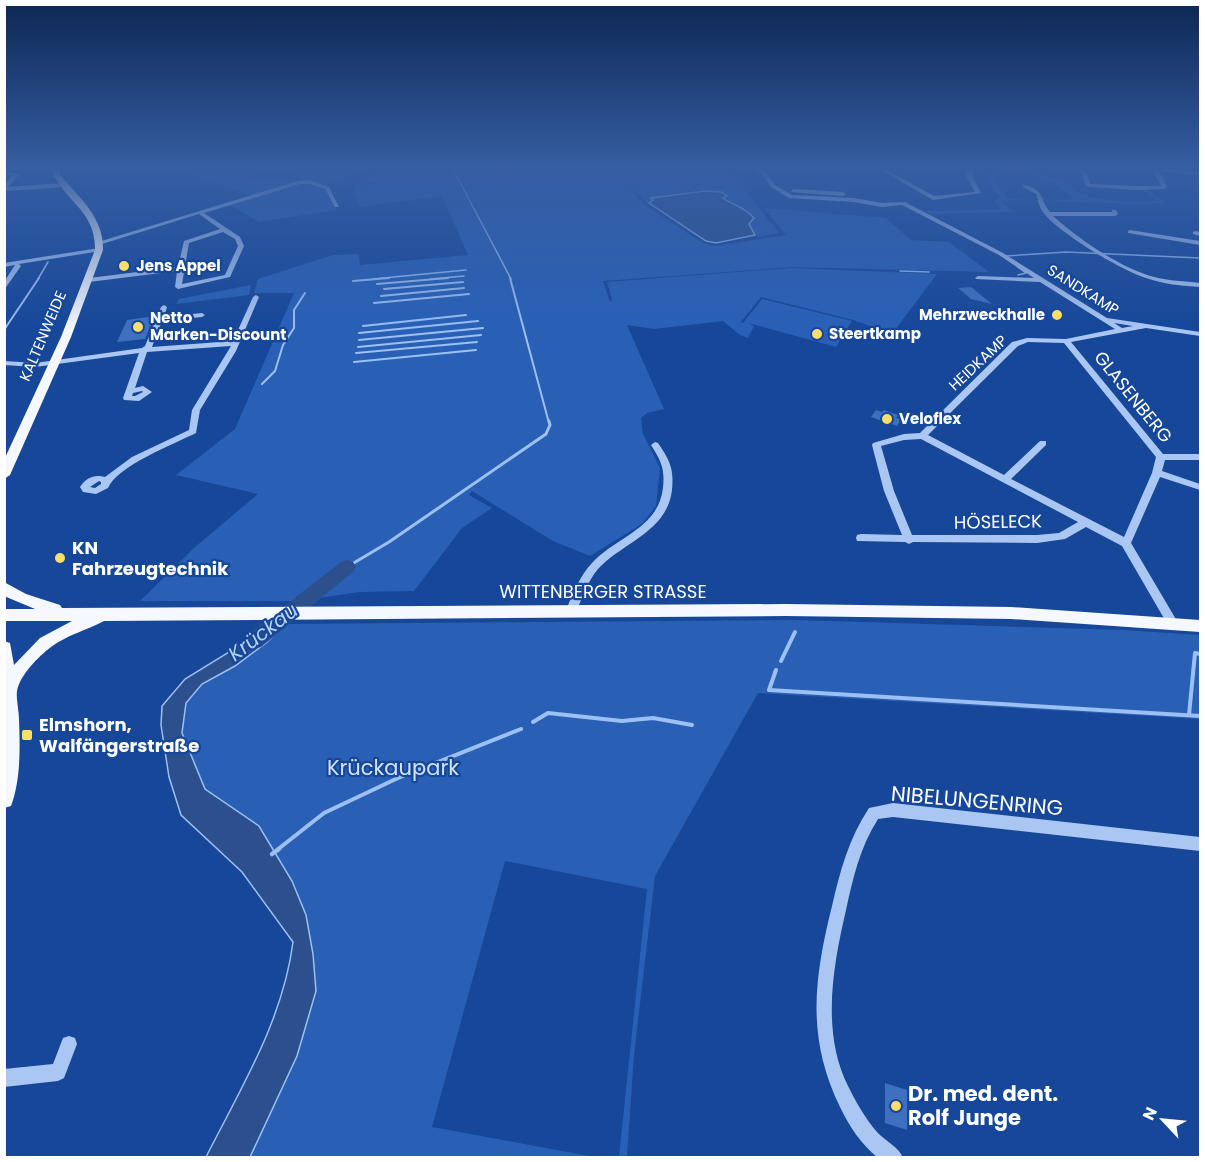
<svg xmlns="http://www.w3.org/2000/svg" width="1205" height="1162" viewBox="0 0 1205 1162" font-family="Poppins,sans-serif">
<rect width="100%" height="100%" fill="#164799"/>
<g fill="#2960b6">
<polygon points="171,167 260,167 266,170 248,177 265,183 282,177 297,181 254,196"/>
<polygon points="271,167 369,167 326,185"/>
<polygon points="379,167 612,167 643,204 703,243 714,246 786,235 764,208 886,218 911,240 949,242 989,272 793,267 603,281 610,302 612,300 607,282 792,268 937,274 892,334 853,320 761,297 741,322 743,323 762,299 852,321 836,347 748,323 754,326 748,338 740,335 723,321 654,329 627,325 664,409 647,413 641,418 643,434 660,468 656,506 642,524 590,556 553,541 472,491 469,495 492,508 462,528 414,591 360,592 297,601 140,601 195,547 258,494 176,475 235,429 294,293 254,293 258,279 333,255 359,254 360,265 468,255 442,196 359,207 353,186 432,176 355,184 380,172"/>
<path d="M614,167H721L738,181L779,233L758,237L750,225L755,217C746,207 736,206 725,198L729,196C709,182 673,195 651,198L652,200L647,203L627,185Z"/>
<path d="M1003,167H1031C1040,175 1056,182 1071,184L1074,191C1099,202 1131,203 1158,201L1142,189H1146L1167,203C1127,206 1085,201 1044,201L1073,199L1052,181L1026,171L1027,173H999L994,177L996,184L1009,199L1039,200L1001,201L1014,212L930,214L925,211L1001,209L994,201L1001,198L987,179L993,172L1003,170Z"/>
<polygon points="304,183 325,189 337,210 259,222 230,205"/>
<polygon points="251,285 249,295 176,304 179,299"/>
<polygon points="796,620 1123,630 1200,635 1200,719 758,693 655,876 634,1055 627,1157 619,1157 647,889 505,861 432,1127 595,1157 250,1157 297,1056 316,991 313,954 306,915 292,881 259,826 205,789 182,733 186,703 202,684 235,666 266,643 286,624"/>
</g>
<g fill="#2c508d" stroke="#9cc0f4" stroke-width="1.5">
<path d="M705,191L721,192L727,196L723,198C734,206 745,207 754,218L749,224L755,235L716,243L706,241L649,203L653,200L651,198Z"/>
<path d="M286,624L266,643L235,666L202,684L186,703L182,733L205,789L259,826L292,881L306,915L313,954L316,991L297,1056L250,1157H206C241,1088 283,1020 293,942L242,872L181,815L169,777L161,725L162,706L185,679L239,646L262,626Z"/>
</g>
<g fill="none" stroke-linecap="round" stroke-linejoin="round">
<g stroke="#9cc0f4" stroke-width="1.5">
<polyline points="452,167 511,279"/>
<polyline points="1006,256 1066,252 1200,258"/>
<polyline points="1004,257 1026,273 1018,275"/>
<polyline points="900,271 929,272"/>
<polyline points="38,279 48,262"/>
<polyline points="373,279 466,270"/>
<polyline points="431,279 464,276"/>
</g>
<g stroke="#9cc0f4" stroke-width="2">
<polyline points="510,278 549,423"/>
<polyline points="353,281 389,278"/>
<polyline points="377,284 448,278"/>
<polyline points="384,289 463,282"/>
<polyline points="381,296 464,288"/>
<polyline points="374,303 469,294"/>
<polyline points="363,326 466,315"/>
<polyline points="4,330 39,278"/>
<polyline points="359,333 478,321"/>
<polyline points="359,340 483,328"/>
<polyline points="358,347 481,335"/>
<polyline points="356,353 477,342"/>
<polyline points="354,362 476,350"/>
<polyline points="262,384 275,371 283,345 294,328 294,310 305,293"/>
</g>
<polyline stroke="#9cc0f4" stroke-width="3" points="347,567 389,542 546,434 550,425 549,421"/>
<g stroke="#9cc0f4" stroke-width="4">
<polyline points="781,661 795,632"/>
<polyline points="776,670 769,690 1200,716"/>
<polyline points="1189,715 1195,653 1200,654"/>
<polyline points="533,722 548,713 622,721 653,718 692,725"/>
<polyline points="277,850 324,813 398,778 521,729"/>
</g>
<polyline stroke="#9cc0f4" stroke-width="4.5" points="272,854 279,849"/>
<polygon fill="#2c508d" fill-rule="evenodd" points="347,560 353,562 356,567 353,572 261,647 254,649 247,647 244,641 247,635 341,562"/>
</g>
<g fill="#3f70c0">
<polygon points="971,287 992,304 971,299 958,288"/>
<polygon points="155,316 145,339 117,342 127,320"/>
<polygon points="876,410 882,412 884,410 898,415 896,418 901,419 897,426 871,417"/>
<polygon points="885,1083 907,1090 907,1130 885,1123"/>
</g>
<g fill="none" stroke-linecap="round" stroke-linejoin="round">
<g fill="#aac6f2" fill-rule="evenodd">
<path d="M752,167H758L767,174L775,185L792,195L854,198L882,203L905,202L1003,253L1107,318L1200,332V336L1146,328L1071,342L1163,454H1200V460H1165L1162,471L1200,484V490L1160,477L1131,543L1177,621L1179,624L1177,627H1169L1122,546L1086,527L1065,539L1037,543L913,542L909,544L905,542L857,541L856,538L857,535L861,534L902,535L884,491L872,445L873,443L904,434L920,433L1012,342L1027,338L1066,339L1115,329L1040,282L976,279L975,278L978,276L1034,278L999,255L902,205L882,207L854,202L789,198L771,187L763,176ZM1114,323L1133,326L1122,328ZM1028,342L1064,343L1156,457L1152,473L1124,537L1011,479L1046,445V441H1040L1004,475L928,435L1018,346ZM921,439L1078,522L1059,533L1037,535H912L894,491L881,446L904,440Z"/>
<polygon points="876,167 882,167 934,196 975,192 966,176 970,167 975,167 972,176 981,193 933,200"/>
<polygon points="1079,167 1084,167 1091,184 1137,186 1161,186 1153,170 1133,167 1155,167 1200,172 1200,175 1159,171 1167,187 1164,189 1137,190 1089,187 1086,185"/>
<polygon points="4,172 20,174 8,187 65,183 68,185 65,187 4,191 4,184 13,175 4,175"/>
<path d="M309,180L329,187L339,207H335L325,189L309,184H300L204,213L240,237L244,246L230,277L178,289L175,287L177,271L89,282L86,280L89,278L178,267L184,241L220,229L199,214L102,244H98V242L298,181ZM223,232L235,239L238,246L225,275L182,284L189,243Z"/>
<path d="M1023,185C1044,188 1040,200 1050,212H1112V210H1116L1118,214L1115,216H1053C1079,239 1120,268 1154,277C1169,281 1185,281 1200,283V287C1182,286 1163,284 1146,278C1122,271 1057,232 1042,211C1039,206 1038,200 1036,194L1023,187Z"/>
<polygon points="793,189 843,192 846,194 843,196 791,192"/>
<polygon points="1130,230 1200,241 1200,245 1128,233 1128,231"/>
<polygon points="1195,231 1200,232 1200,236 1193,234 1193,232"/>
<polygon points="99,248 101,249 101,251 19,264 21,266 4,290 4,282 15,265 4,267 4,263"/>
<path d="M256,295L259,297L236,351L200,410L196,433C174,444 117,466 108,488L96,494L83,492L80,487C86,478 94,474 105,477L132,457L189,430L192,410L231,346L147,352L135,388L143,386L152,392L139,401L124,400L123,398L139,353L35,367L4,365V361L35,363L142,348L145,346L161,307L164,305L167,307L164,317L202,313L205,315L202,317L162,321L152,347L233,341L253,297ZM142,391L143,392L135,396H132L133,393ZM99,481L101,482V484L95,488L90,487Z"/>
<path d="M655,442L658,443C670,461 674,468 672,490C667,532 623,542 598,569C587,582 582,599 575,614H567L566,611C572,594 580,576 592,563C617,536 658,529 663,488C665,468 661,461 651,445Z"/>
<path d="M893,803L1200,837V851L893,817L878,819C860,847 853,878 846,910C833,966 821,1032 848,1086C856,1102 865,1118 877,1132C885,1141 899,1147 903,1158H878C861,1144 849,1126 840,1107C806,1037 814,978 832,906C840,871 849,838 869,808Z"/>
<polygon points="69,1036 75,1038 77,1044 64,1078 58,1081 4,1087 4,1069 53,1064 63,1038"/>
</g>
<g fill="#f5f8ff" fill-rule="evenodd">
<path d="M51,167H58L60,175C80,198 104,218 103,250L71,337L10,475L4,479V460L61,337L95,250C96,208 61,201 51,167Z"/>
<path d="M4,582L26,594L60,605L62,608L786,604L1011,607L1200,620V632L1011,619L786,616L104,621C87,630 67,635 51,647C38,657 20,675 17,691C16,699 19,711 19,719C20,746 21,780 11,806L4,808V641L10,643L14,665L40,638L72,621H4V609H35L4,596Z"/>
</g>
</g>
<linearGradient id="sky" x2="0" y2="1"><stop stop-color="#0c2754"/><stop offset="0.51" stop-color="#365ea2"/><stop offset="1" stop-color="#365ea2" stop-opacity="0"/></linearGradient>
<rect width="1205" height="330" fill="url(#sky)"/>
<g fill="#ffdd6b" stroke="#164799" stroke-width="2">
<circle cx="124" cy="266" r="6"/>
<circle cx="1057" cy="315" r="6"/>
<circle cx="138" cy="327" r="6"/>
<circle cx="817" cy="334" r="6"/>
<circle cx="887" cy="419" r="6"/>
<circle cx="60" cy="558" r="6"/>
<rect x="21" y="729" width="12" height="12" rx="3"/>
<circle cx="896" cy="1106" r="6"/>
</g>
<g text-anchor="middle" stroke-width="4.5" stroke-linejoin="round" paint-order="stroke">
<g font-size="15" font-weight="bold" fill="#fff" stroke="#164799" text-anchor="start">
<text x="136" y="271">Jens Appel</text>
<text x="1045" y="320" text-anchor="end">Mehrzweckhalle</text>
<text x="150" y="323">Netto<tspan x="150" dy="17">Marken-Discount</tspan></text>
<text x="829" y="339">Steertkamp</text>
<text x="899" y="424">Veloflex</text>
</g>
<g font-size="15" fill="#fff" stroke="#164799">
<text transform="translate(1083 290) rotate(32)" y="5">SANDKAMP</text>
<text transform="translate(43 336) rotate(-67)" y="5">KALTENWEIDE</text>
<text transform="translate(978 363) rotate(-43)" y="5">HEIDKAMP</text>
</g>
<g font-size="18" fill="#fff" stroke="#164799">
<text transform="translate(1133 397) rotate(51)" y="6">GLASENBERG</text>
<text transform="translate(998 522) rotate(-1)" y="6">HÖSELECK</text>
<text x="603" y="598">WITTENBERGER STRASSE</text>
</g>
<g font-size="18" font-weight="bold" fill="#fff" stroke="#164799" text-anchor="start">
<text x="72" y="554">KN<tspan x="72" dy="21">Fahrzeugtechnik</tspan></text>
<text x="39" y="731">Elmshorn,<tspan x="39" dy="21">Walfängerstraße</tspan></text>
</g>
<g font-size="20" font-style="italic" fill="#b6d1f8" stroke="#164799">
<text transform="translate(263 632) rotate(-37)" y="7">Krückau</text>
</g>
<g font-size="21" fill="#d1e2fc" stroke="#164799">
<text x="393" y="775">Krückaupark</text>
</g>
<g font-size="21" fill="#fff" stroke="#164799">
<text transform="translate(977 801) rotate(5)" y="7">NIBELUNGENRING</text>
</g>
<g font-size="21" font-weight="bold" fill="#fff" stroke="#164799" text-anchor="start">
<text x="908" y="1101">Dr. med. dent.<tspan x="908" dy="24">Rolf Junge</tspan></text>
</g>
</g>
<rect width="1205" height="1162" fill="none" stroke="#ffffff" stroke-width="12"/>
<g transform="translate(1163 1120) rotate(296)" stroke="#164799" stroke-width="4.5" paint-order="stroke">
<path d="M0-4.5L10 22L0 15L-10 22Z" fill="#ffffff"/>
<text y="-9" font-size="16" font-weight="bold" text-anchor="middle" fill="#ffffff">N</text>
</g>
</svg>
